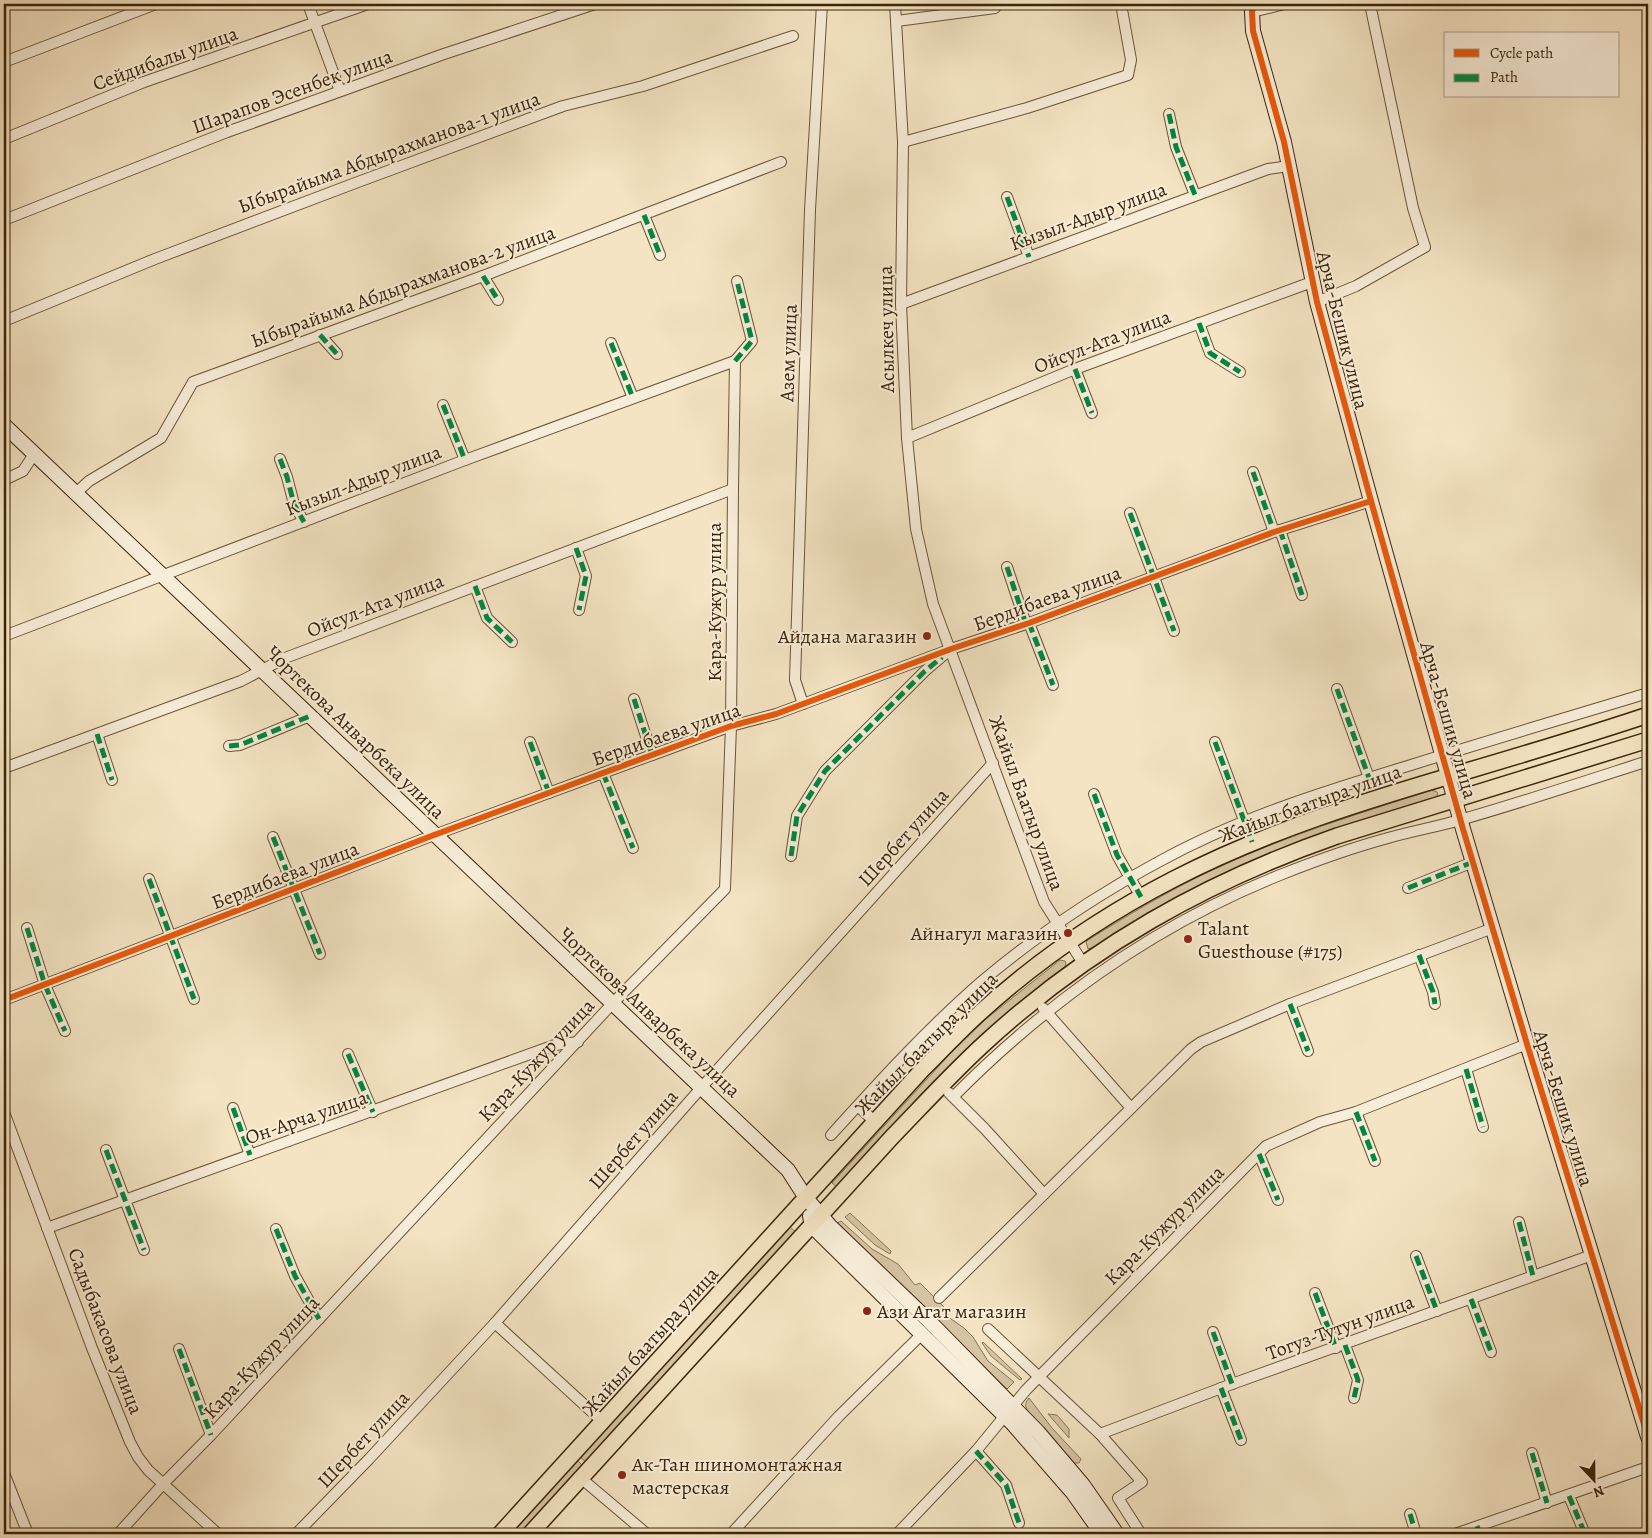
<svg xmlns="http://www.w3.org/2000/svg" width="1652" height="1538" viewBox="0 0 1652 1538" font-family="Alegreya,serif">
<rect width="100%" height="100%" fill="#f4e4c3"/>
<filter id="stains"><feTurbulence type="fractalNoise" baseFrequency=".004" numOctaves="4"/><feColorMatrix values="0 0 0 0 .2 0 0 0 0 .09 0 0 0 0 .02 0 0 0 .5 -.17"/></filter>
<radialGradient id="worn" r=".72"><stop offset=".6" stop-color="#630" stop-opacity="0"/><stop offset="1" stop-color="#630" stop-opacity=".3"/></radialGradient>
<g fill="#d5c3a3" stroke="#887456">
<path d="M1432,790L1437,792L1438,794L1435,799C1374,819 1311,836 1251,861C1196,885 1145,915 1094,947L1088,949L1086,942L1088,940C1128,915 1168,891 1210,871C1282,837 1357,814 1432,790Z"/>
<path d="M1060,960L1065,961L1066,963L1065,967C1026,997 989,1027 954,1061C913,1101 876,1145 838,1188L832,1183L948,1056L986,1019Z"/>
<polygon points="850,1213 891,1251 890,1254 875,1245 845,1217"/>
<polygon points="841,1221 872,1249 898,1264 915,1285 920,1283 950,1313 947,1316 964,1328 973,1337 988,1361 1014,1382 1007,1389 835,1224"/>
<polygon points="790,1227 798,1234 587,1463 580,1457"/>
<polygon points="983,1342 1022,1379 1020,1380 991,1356 982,1343"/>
<path d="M1029,1398L1052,1428L1081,1459L1079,1463H1074L1029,1413C1025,1406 1024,1404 1029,1398Z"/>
<polygon points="1048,1414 1057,1415 1069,1429 1069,1438"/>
<polygon points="577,1460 584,1467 522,1534 508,1534"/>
</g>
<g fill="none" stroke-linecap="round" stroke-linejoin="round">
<g stroke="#695438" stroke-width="12">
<g id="street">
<polyline points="308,4 340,91"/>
<polyline points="895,4 903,142 901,304 907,438 916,529 933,604 1044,902 1083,963"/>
<polyline points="1252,12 1285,4"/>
<polyline points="897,21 995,8 998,4"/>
<polyline points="4,62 156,4"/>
<polyline points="1169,114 1176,147 1195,195"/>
<polyline points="4,139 144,82 368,4"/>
<polyline points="903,142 1027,108 1128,75 1131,60 1121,4"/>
<polyline points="1007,197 1029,257"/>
<polyline points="644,215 660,255"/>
<polyline points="4,220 227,132 444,54 595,4"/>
<polyline points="483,276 498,300"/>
<polyline points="1317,302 1356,286 1425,247 1413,208 1370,4"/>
<polyline points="901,304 1268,169 1289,166"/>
<polyline points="4,321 155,259 358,182 563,106 643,86 793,36"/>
<polyline points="1199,323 1210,353 1240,372"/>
<polyline points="320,335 337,354"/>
<polyline points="611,343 633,398"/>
<polyline points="735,361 752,341 737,281"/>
<polyline points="1075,369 1092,413"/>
<polyline points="443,405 465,460"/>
<polyline points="907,438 1075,369 1312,282"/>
<polyline points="280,459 287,477 294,504 304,522"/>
<polyline points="1253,472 1274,532"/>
<polyline points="4,480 23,471 34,454"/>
<polyline points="76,493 89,481 161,438 193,382 483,276 781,162"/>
<polyline points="1130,513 1174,631"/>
<polyline points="1280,530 1302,595"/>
<polyline points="576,548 586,576 579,610"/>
<polyline points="1007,567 1026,624"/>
<polyline points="475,586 487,618 512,642"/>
<polyline points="1029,623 1053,685"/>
<polyline points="4,636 465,460 735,361"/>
<polyline points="1337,689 1369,778"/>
<polyline points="634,699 652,755"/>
<polyline points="803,704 795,680 810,210 822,4"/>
<polyline points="97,734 112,780"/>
<polyline points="530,742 549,793"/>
<polyline points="1215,742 1252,842"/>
<polyline points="229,746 240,745 310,716"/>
<polyline points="4,768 241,681 285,658 733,489"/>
<polyline points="603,773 633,848"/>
<polyline points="1094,794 1117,855 1141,897"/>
<polyline points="273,837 320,954"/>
<polyline points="791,856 797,816 825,771 925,671 945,654"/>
<polyline points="149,879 194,999"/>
<polyline points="1408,888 1473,862"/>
<polyline points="27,928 45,985 65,1031"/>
<polyline points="1419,955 1433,992 1435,1004"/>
<polyline points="4,1000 434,835 652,755 731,726 776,714 951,649 1029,623 1274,532 1371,501"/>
<polyline points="1290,1004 1308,1051"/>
<polyline points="1043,1008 1131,1108"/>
<polyline points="348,1054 373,1112"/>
<polyline points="1466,1069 1483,1127"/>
<polyline points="949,1093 985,1129 1044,1194"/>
<path d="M953,1097C1047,1002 1155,925 1280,875C1315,861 1351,848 1388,838C1412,831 1436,827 1460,820C1523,802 1586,781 1648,761"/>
<polyline points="858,1106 874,1121"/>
<polyline points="233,1108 250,1155"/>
<polyline points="4,1112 92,1348 130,1442 138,1457 148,1470 218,1534"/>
<polyline points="1356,1112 1375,1161"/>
<path d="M831,1135C879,1082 927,1029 981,982C1037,935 1098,894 1162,860C1241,817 1326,791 1411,765C1490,740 1569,717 1648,693"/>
<polyline points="106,1150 144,1250"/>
<polyline points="1259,1154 1278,1200"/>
<polyline points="1519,1222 1533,1276"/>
<polyline points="47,1228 555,1045 578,1042"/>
<polyline points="276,1229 295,1276 319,1319"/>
<polyline points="1416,1256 1437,1311"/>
<polyline points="1315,1293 1336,1348"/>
<polyline points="939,1298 1191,1049 1201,1042 1290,1004 1493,928"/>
<polyline points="1471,1299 1491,1352"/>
<polyline points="495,1323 603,1422"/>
<polyline points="988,1329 1100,1434 1142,1482 1118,1498 1141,1534"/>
<polyline points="1213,1332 1232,1384"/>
<polyline points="1345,1345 1358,1380 1354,1398"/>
<polyline points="179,1349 211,1435"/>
<polyline points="1221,1388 1241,1440"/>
<polyline points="1100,1434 1232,1384 1592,1255"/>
<polyline points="976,1451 1006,1485 1019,1523"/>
<polyline points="1532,1453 1547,1503"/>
<polyline points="4,1473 28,1534"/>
<polyline points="582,1479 647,1534"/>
<polyline points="1569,1496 1585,1534"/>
<polyline points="1410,1514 1416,1534"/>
<polyline points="118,1534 163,1484 211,1435 612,1004 725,889 731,726 733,489 735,361"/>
<polyline points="296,1534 369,1459 495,1323 701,1088 993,763"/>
<polyline points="731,1534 839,1416 922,1334"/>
<polyline points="897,1534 976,1451 1026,1390 1266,1146 1320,1122 1356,1112 1527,1044"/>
<polyline points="1455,1534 1648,1467"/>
</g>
</g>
<g stroke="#3b2409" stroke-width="16">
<g id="secondary">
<polyline points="1254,4 1252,12 1253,31 1284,142 1317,302 1371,501 1463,829 1527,1044 1648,1437"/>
<polyline points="4,425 788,1170 806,1198 830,1226 929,1321 1038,1432 1083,1485 1117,1534"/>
<polyline points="810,1216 812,1226 1012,1423 1073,1493 1102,1534"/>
</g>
</g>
<g stroke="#3b2409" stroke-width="18">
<g id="primary">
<path d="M500,1534L922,1070C939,1053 955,1036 972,1020C1031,965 1102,916 1174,879C1267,831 1367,800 1467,771C1528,753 1588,735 1648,715"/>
<path d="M530,1534L892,1137C923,1105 953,1072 986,1042C1090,947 1205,882 1337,836L1648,740"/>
</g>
</g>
<use href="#street" stroke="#f8edd8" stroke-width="10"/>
<use href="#secondary" stroke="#f8edd8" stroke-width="14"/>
<use href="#primary" stroke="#f4e4c3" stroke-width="15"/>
<g stroke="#00873e" stroke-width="5" stroke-dasharray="10 5" stroke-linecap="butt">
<polyline points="1169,114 1176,147 1195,195"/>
<polyline points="1007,197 1029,257"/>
<polyline points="644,215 660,255"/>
<polyline points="483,276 498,300"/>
<polyline points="1199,323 1210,353 1240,372"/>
<polyline points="320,335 337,354"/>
<polyline points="611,343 633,398"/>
<polyline points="735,361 752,341 737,281"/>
<polyline points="1075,369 1092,413"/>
<polyline points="443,405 465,460"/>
<polyline points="280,459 287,477 294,504 304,522"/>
<polyline points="1253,472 1274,532"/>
<polyline points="1130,513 1174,631"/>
<polyline points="1280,530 1302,595"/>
<polyline points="576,548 586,576 579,610"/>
<polyline points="1007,567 1026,624"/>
<polyline points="475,586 487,618 512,642"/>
<polyline points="1029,623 1053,685"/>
<polyline points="1337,689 1369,778"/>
<polyline points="634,699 652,755"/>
<polyline points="97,734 112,780"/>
<polyline points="530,742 549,793"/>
<polyline points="1215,742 1252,842"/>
<polyline points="229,746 240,745 310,716"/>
<polyline points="603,773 633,848"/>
<polyline points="1094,794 1117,855 1141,897"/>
<polyline points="273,837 320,954"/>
<polyline points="791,856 797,816 825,771 925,671 942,657"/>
<polyline points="149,879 194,999"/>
<polyline points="1408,888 1473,862"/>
<polyline points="27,928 45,985 65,1031"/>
<polyline points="1419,955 1433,992 1435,1004"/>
<polyline points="1290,1004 1308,1051"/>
<polyline points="348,1054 373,1112"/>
<polyline points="1466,1069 1483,1127"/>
<polyline points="233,1108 250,1155"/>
<polyline points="1356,1112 1375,1161"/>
<polyline points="106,1150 144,1250"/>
<polyline points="1259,1154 1278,1200"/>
<polyline points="1519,1222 1533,1276"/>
<polyline points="276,1229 295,1276 319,1319"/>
<polyline points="1416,1256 1437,1311"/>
<polyline points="1315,1293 1336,1348"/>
<polyline points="1471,1299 1491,1352"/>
<polyline points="1213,1332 1232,1384"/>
<polyline points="1345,1345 1358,1380 1354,1398"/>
<polyline points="179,1349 211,1435"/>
<polyline points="1221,1388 1241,1440"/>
<polyline points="976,1451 1006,1485 1019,1523"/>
<polyline points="1532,1453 1547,1503"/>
<polyline points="1569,1496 1585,1534"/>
<polyline points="1410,1514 1416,1534"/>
<polyline points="1477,1526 1480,1534"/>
</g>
<g stroke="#f8edd8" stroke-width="9">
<g id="cycleway">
<polyline points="1254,4 1252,12 1253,31 1284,142 1317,302 1371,501 1463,829 1527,1044 1648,1437"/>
<polyline points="4,1000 434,835 652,755 731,726 776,714 951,649 1029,623 1274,532 1371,501"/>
</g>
</g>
<use href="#cycleway" stroke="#e8590c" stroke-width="6"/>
</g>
<g fill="#8f2418" stroke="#f8edd8" stroke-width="2">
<circle cx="927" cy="636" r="5"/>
<circle cx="1068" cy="933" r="5"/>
<circle cx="1188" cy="939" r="5"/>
<circle cx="867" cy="1311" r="5"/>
<circle cx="622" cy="1475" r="5"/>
</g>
<g text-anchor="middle" stroke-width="4" stroke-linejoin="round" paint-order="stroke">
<g font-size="20" fill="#3b2409" stroke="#f8edd8">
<text transform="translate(165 58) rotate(-20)" y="7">Сейдибалы улица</text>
<text transform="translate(292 91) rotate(-20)" y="7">Шарапов Эсенбек улица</text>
<text transform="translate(389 152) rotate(-20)" y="7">Ыбырайыма Абдырахманова-1 улица</text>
<text transform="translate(1088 216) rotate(-20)" y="7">Кызыл-Адыр улица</text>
<text transform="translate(403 286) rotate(-20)" y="7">Ыбырайыма Абдырахманова-2 улица</text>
<text transform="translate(886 329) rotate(-91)" y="7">Асылкеч улица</text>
<text transform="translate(1343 330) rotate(76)" y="7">Арча-Бешик улица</text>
<text transform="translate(1102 341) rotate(-21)" y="7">Ойсул-Ата улица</text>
<text transform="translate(788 353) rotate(-88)" y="7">Азем улица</text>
<text transform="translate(363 480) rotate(-21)" y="7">Кызыл-Адыр улица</text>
<text transform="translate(1047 598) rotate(-20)" y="7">Бердибаева улица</text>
<text transform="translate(714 602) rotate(-90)" y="7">Кара-Кужур улица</text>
<text transform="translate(375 605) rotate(-21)" y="7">Ойсул-Ата улица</text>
<text transform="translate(1449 720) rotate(74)" y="7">Арча-Бешик улица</text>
<text transform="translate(356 732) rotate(44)" y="7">Чортекова Анварбека улица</text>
<text transform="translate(666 734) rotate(-19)" y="7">Бердибаева улица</text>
<text transform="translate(1027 803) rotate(70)" y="7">Жайыл Баатыр улица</text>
<text transform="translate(1310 803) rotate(-20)" y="7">Жайыл баатыра улица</text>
<text transform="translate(903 837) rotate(-48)" y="7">Шербет улица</text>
<text transform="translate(285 875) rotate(-21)" y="7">Бердибаева улица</text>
<text transform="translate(650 1012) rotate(43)" y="7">Чортекова Анварбека улица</text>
<text transform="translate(926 1043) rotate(-45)" y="7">Жайыл баатыра улица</text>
<text transform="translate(536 1060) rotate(-47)" y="7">Кара-Кужур улица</text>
<text transform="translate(1564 1108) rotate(73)" y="7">Арча-Бешик улица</text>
<text transform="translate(306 1117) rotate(-19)" y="7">Он-Арча улица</text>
<text transform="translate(633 1139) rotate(-49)" y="7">Шербет улица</text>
<text transform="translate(1164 1225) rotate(-45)" y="7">Кара-Кужур улица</text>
<text transform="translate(1340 1327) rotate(-20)" y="7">Тогуз-Тутун улица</text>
<text transform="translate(106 1331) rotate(69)" y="7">Садыбакасова улица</text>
<text transform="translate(650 1341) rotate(-48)" y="7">Жайыл баатыра улица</text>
<text transform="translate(261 1357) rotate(-47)" y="7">Кара-Кужур улица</text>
<text transform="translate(363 1439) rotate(-47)" y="7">Шербет улица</text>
</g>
<g font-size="20" fill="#3b2409" stroke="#f8edd8" text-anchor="start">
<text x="917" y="643" text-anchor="end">Айдана магазин</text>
<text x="1198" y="935">Talant<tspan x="1198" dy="23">Guesthouse (#175)</tspan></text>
<text x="1058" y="940" text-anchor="end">Айнагул магазин</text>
<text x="877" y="1318">Ази Агат магазин</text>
<text x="632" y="1471">Ак-Тан шиномонтажная<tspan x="632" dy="23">мастерская</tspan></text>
</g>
</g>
<rect width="1652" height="1538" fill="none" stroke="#f4e4c3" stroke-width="20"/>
<rect x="5" y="5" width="1642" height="1528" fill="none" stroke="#3b2409" stroke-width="2.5"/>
<rect x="10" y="10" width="1632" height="1518" fill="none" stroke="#3b2409"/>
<rect x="1444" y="32" width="175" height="65" fill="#f8edd8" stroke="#ac9d85"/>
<rect x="1454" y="49" width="25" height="8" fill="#e8590c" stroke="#ac9d85"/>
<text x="1490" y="58" font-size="15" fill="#3b2409">Cycle path</text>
<rect x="1454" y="74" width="25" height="8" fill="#00873e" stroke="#ac9d85"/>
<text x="1490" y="82" font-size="15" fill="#3b2409">Path</text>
<g transform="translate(1594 1480) rotate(158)" stroke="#f8edd8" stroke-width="4" paint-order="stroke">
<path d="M0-4L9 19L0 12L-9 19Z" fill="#3b2409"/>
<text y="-8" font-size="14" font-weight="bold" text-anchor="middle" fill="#3b2409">N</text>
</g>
<rect width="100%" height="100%" filter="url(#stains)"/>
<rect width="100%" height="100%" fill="url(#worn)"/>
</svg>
